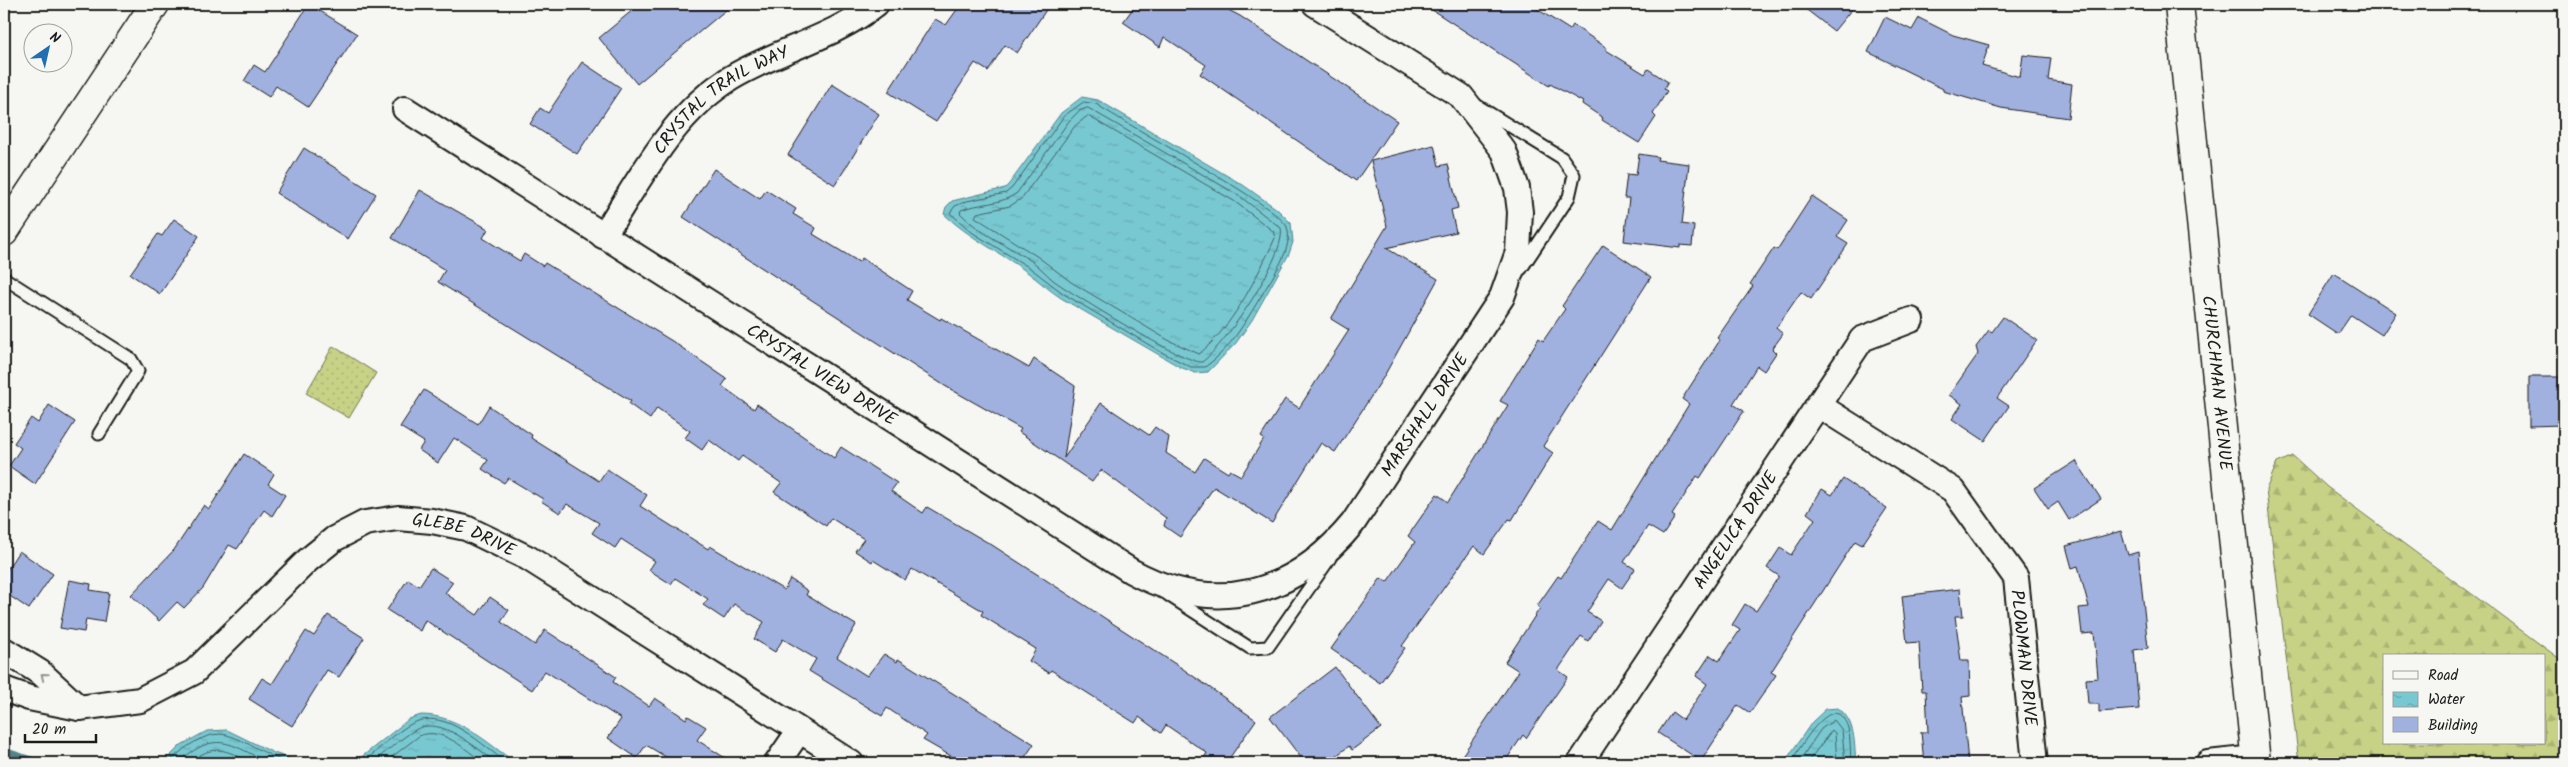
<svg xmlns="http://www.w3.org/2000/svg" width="2568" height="767" viewBox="0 0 2568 767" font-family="Kalam,sans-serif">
<defs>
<pattern id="forest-firs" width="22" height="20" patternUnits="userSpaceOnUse" patternTransform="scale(1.25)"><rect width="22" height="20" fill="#c7d286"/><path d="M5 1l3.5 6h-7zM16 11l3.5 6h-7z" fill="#aab473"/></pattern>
<pattern id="park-dots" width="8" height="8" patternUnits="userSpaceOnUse" patternTransform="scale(1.25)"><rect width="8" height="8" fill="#c7d286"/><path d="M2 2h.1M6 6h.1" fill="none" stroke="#aab473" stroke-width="1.8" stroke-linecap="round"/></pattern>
<pattern id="water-ripples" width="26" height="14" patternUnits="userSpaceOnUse" patternTransform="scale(1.25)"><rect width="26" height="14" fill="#78c8d1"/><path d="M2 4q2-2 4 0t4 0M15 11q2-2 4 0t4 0" fill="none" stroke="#67abb3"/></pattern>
</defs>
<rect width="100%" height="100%" fill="#f6f6f2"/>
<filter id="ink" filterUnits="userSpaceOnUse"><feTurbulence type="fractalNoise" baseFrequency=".02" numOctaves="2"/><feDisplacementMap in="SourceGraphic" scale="10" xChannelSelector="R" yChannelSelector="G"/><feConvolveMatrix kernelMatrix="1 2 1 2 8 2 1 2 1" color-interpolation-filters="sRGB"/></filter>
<g filter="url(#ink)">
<path fill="url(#forest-firs)" stroke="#727751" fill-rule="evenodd" d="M2293,456L2327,487L2564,662V763H2299L2266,490L2277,463ZM2384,656H2544V743H2384Z"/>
<polygon fill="url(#park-dots)" stroke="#727751" points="333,346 376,373 349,418 306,393"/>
<g fill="url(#water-ripples)" stroke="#538389">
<path d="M1082,97L1098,100L1243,185L1277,209L1291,223L1293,242L1289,254L1252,320L1236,343L1208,372L1195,373L1180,367L1061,298C1049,290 1039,281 1027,272C1000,252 969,238 944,214L946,207L952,201L1005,188L1009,184L1061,113Z"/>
<path d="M1838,708C1856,721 1854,743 1856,763H1784L1812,722L1826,709Z"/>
<path d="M421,715C459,715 486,742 516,763H354L409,719Z"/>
<polygon points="227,730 274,753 303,763 163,763 181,745 207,731"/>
</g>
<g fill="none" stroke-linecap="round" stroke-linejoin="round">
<g stroke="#416164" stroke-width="1">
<path d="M1084,102L1096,104C1125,124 1279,206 1287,227C1294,247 1273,276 1263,293C1247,319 1231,349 1205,367H1191L1161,352L1064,294L1030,268L973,233L950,213L955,206L967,201L1006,193L1012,188L1064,116Z"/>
<path d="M1088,108L1238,195L1281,228C1287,255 1225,345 1202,362C1185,364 1072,294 1053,280C1046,274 1040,267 1033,262C1009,246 980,234 960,213L961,210C978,203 1001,205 1017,193L1069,121L1079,111Z"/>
<path d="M1088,116L1234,201L1273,231L1275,238L1271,247C1253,284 1232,327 1199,354L1168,340L1071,282L1038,257L975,217L977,213L1010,206L1021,199L1075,126Z"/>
<path d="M168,763C182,749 206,730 227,735C245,740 268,756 288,763"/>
<path d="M177,763C217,729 228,743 269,763"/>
<path d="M189,763C214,742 226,750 252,763"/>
<path d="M362,763C378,751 395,732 413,723C446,707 483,746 507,763"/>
<path d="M372,763C386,752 400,739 415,730C440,714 477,749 497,763"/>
<path d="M384,763L419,736C442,726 466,750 484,763"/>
<path d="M1790,763C1800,749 1834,685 1848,728C1851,739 1850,752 1851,763"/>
<polyline points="1798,763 1821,729 1834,720 1842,730 1845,763"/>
<polyline points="1807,763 1832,730 1835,733 1837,763"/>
</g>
<polyline stroke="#538389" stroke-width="7" points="4,751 40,763"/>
</g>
<g fill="#a0b1e0" stroke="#1c1c1c">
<polygon points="309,4 357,34 308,107 276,86 269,97 244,81 254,65 265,72"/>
<polygon points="640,4 733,4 637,84 599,38"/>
<polygon points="961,4 1050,4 1017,53 1005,45 988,71 975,63 936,122 888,92 935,19 946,25"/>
<polygon points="1136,4 1217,4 1240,16 1397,121 1356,181 1200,74 1206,65 1164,37 1160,47 1123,22"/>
<polygon points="1423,4 1529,4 1570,30 1573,25 1607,48 1606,50 1645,74 1648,69 1668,82 1664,89 1667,91 1653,114 1656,117 1639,143 1602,120 1603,118 1582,104 1583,102 1550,84 1549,86"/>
<polygon points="1799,4 1856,4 1834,31"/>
<polygon points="1885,17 1912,30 1919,18 1953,35 1989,45 1982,66 2020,77 2023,55 2051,58 2048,80 2072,84 2068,118 2001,108 1943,91 1943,89 1868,52"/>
<polygon points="582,62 621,88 577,154 530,124 540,108 548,113"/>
<polygon points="832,84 879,114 835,185 788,155"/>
<polygon points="1434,145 1439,166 1448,164 1458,208 1451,210 1456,232 1386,248 1438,279 1383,378 1335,452 1321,443 1272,523 1214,487 1180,537 1164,526 1166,518 1101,470 1092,482 1019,432 1021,429 945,386 683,217 714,169 760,199 766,190 796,209 793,214 816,228 813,234 859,262 862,258 912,291 907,300 940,320 941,318 1029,368 1034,359 1075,386 1064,458 1101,403 1149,435 1155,427 1169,437 1166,453 1195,472 1204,458 1228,473 1230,470 1241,476 1264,439 1261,437 1285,399 1299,408 1349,330 1331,319 1387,226 1371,161"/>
<polygon points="304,148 376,194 348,239 276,193"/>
<polygon points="1639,154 1658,157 1657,160 1689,164 1682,224 1694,226 1692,246 1680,245 1680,248 1624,241 1629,198 1624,198 1627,174 1636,175"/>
<polygon points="420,190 488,229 483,238 520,261 524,254 543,266 545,263 672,341 727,379 722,386 754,409 757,404 834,458 841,447 897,483 891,491 923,513 927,507 992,545 1183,669 1256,720 1226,763 1201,763 1207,753 1166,725 1161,733 1139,717 1135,723 1051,670 1049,673 1029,661 1036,649 981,615 983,611 912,569 905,580 873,560 872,562 855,551 864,539 831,518 826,526 774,492 781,483 742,456 738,461 709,440 702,450 685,438 690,431 657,408 650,419 629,404 631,401 438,282 445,270 392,238"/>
<polygon points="1812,196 1848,220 1837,237 1848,244 1811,299 1801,292 1776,328 1783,334 1772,349 1776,353 1764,371 1757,366 1733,404 1744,411 1700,478 1697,476 1672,515 1675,517 1663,535 1648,526 1624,562 1635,569 1622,588 1609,579 1587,612 1601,621 1588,641 1581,636 1558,670 1568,677 1526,738 1523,735 1504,763 1457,763 1519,671 1505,662 1540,608 1537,606 1558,576 1561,578 1598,521 1612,530 1689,404 1682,399 1720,340 1717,338 1753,286 1750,284 1774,248 1777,250"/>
<polygon points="174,219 199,236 160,294 130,274 158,234 162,236"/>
<polygon points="1603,245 1651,277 1543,446 1553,453 1512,520 1509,519 1484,554 1474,546 1402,646 1405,648 1380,683 1331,649 1381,578 1387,582 1415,542 1408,536 1437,494 1448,502 1508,405 1500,401 1539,338 1543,341 1565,309 1562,306"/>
<polygon points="2334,273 2396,313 2382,335 2351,315 2338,334 2308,314"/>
<polygon points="2003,317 2037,340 1997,398 2009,406 1985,441 1952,419 1962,404 1949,395 1978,354 1976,347 1989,330 1992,332"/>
<polygon points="2529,377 2564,377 2564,425 2529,426"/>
<polygon points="424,390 478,424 489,406 532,435 531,438 599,481 607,469 647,495 640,506 708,549 710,546 784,590 790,579 808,591 806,595 856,625 837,657 867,676 884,654 897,662 898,659 1034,744 1021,763 963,763 923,740 927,735 887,708 882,716 809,671 816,659 783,639 775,652 754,639 764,622 734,604 724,619 703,605 708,599 675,578 671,584 649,570 655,561 621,539 615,548 592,533 599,523 567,504 560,513 541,501 543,499 508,478 504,483 482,469 488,460 454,438 438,463 419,450 424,442 400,427"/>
<polygon points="49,405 75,422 35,484 9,466 21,448 14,443 31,418 38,423"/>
<polygon points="244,454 274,474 268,484 285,495 272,516 264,510 237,549 229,545 203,588 184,608 177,602 159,621 131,595 174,550 204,505 209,509"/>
<polygon points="2076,461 2101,499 2069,520 2058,502 2048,509 2034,488"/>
<polygon points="1843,479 1887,508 1862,545 1855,541 1771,672 1776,675 1750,713 1738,705 1701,761 1658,733 1672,712 1683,720 1707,684 1696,676 1710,655 1719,661 1740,630 1732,625 1745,604 1756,611 1779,576 1767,568 1780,548 1791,555 1815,519 1807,513 1822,489 1832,495"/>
<polygon points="2121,531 2128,555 2138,552 2148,648 2134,650 2139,709 2099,712 2099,704 2088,704 2086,679 2098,678 2094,633 2082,634 2079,608 2089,607 2078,566 2072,568 2066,546"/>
<polygon points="19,551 53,574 29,609 4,592 4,574"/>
<polygon points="431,568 453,582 445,593 477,615 490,597 509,610 501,622 535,645 545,630 616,677 613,682 649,706 655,698 686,719 688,716 706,727 697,740 733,763 676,763 646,745 637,758 608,738 621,719 545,671 532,690 425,620 420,631 387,610 408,579 419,586"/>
<polygon points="69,580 91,584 90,590 109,593 104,622 86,619 84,632 60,628"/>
<polygon points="1960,589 1963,616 1955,616 1961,661 1969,661 1970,696 1962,697 1968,763 1924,763 1921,732 1928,732 1926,691 1922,691 1919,642 1907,643 1902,596"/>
<polygon points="328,615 364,638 339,677 327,670 292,726 249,699 262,678 272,684 306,631 314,636"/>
<polygon points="1335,667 1381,728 1352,750 1349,746 1327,763 1305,763 1270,717"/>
</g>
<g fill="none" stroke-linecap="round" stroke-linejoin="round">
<g stroke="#1c1c1c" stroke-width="15">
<g id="service">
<polyline points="1476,105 1562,158 1574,175 1569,197 1521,269"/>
<polyline points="4,278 131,359 138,371 99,434"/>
<polyline points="1168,595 1250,648 1268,647 1330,558"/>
</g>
</g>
<g stroke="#1c1c1c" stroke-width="28">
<g id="minor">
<path id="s1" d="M405,109L1131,571C1216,617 1293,596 1353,523L1502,297L1518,252L1520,212L1517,188L1504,151L1461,96L1315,4"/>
<path id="s2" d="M603,236C640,180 672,114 731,78C777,50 834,38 876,4"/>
<path id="s3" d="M1818,405L1953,490L2016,578L2035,763"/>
<polyline points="4,650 41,673 79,708"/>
<path id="s4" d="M4,689L29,698L79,708L140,700L194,672L308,560L334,539L365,523L398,518L432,521L466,528L528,558L851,763"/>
<polyline points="777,763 799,731"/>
<path id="s5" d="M1580,763L1862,339L1911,320"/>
<polyline points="2208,763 2255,758"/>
</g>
</g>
<g stroke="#1c1c1c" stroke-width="31">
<g id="tertiary">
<path id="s6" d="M2179,4L2256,763"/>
</g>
</g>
<g stroke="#1c1c1c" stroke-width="31">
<polyline id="secondary" points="4,232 155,4"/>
</g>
<use href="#service" stroke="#f6f6f2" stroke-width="11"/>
<use href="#minor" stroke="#f6f6f2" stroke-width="24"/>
<use href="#tertiary" stroke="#f6f6f2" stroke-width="28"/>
<use href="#secondary" stroke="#f6f6f2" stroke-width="28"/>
</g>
<defs><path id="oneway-chevron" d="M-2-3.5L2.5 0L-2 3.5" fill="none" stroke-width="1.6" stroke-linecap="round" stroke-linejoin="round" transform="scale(1.25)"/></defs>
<use stroke="#949492" href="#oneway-chevron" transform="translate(44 676) rotate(-141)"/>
</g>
<g text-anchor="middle" stroke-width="4" stroke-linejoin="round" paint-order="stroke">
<g font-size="18" fill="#1c1c1c" stroke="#f6f6f2">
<text dy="6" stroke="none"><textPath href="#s2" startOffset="184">CRYSTAL TRAIL WAY</textPath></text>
<text dy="6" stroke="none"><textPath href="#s1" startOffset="494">CRYSTAL VIEW DRIVE</textPath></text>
<text dy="6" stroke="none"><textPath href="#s6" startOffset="381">CHURCHMAN AVENUE</textPath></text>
<text dy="6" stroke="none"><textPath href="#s1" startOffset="1240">MARSHALL DRIVE</textPath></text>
<text dy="6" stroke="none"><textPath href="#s5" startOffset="280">ANGELICA DRIVE</textPath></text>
<text dy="6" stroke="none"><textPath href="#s4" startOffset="530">GLEBE DRIVE</textPath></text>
<text dy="6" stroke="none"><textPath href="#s3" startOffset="348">PLOWMAN DRIVE</textPath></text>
</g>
</g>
<rect width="2568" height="767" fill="none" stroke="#f6f6f2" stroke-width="20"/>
<rect x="10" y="10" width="2548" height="747" fill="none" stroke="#1c1c1c" stroke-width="2" filter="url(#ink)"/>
<rect x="2383" y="654" width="162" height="90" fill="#f6f6f2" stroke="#9f9f9c"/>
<rect x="2393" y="671" width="25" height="8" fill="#f6f6f2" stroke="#9f9f9c"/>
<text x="2428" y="680" font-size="15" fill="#1c1c1c">Road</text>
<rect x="2393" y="692" width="25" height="15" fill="url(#water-ripples)" stroke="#9f9f9c"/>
<text x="2428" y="704" font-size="15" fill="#1c1c1c">Water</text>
<rect x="2393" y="717" width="25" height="15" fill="#a0b1e0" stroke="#9f9f9c"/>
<text x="2428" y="730" font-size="15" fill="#1c1c1c">Building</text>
<g transform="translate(48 48) rotate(34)"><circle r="24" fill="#f6f6f2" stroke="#9f9f9c"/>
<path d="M0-4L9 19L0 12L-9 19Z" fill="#1f6fb2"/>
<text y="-8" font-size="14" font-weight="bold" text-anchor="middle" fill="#1c1c1c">N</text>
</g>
<path d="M25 734v8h71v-8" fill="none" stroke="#1c1c1c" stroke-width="2.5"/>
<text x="32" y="734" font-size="15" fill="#1c1c1c" stroke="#f6f6f2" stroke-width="4" paint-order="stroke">20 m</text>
</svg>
